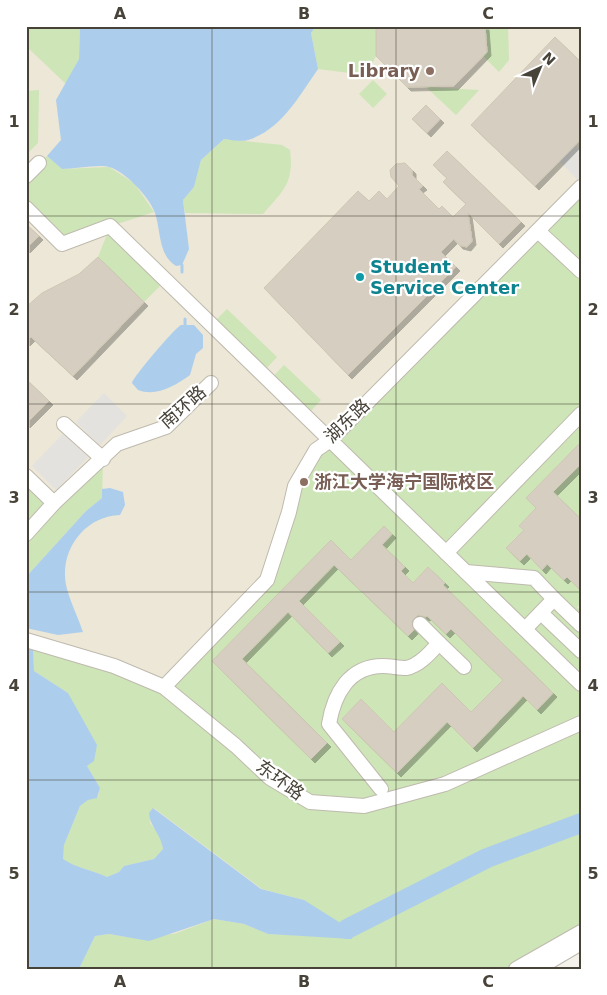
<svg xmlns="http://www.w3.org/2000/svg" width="607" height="995" viewBox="0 0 607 995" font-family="'DejaVu Sans','Noto Sans SC',sans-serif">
<defs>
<filter id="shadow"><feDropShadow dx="4" dy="4" stdDeviation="0" flood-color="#0004"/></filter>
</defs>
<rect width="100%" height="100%" fill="#f4f2eb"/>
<polygon fill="#ece7d6" points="26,26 581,26 581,937 524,969 26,969"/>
<g fill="#cde5b7">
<polygon points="26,26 80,26 79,59 66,84 26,46"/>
<polygon points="316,26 376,26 376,56 366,75 318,69 311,33"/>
<polygon points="485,26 508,26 509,60 499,72 483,56 487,51"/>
<polygon points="373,80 387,94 373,108 359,94"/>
<polygon points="426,87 479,90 456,115"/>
<polygon points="39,90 38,143 26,155 26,91"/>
<path d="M224,139L282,145L290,150C294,183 284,190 263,214L185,213L183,200L194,187L201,160Z"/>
<polygon points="47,156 62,169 109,167 134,183 154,212 111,226 166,280 144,302 98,257 110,227 62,244 26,208 26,177"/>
<path d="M581,187V442L527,498L542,513L528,517L519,526L527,534L516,537L506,548L520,561L527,554L542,570L547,564L563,580L581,563V604L577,607L581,611V932L516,969H79L95,936L109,934L126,937L174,934L214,919L244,924L268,934L352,938L304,900L262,889L154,808L150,823L161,837L163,849L154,859L124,866L119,872L107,877C92,870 75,868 62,859L64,845L80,806L87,800L98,797L100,788L87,766L68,693L34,671L33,648L164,686L267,580L289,512L316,450Z"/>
<polygon points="227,309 277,357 262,373 212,324"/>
<polygon points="284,365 321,400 306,416 269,381"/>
<polygon points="103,459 102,498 86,511 26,577 26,477 54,503"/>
<polygon points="581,464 581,519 553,492"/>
</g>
<g fill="#e3e2df">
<polygon points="575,145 581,151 581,183 559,161"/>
<polygon points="104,393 127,416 100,445 76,422"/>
<polygon points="63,434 88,457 56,490 32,466"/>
</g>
<g fill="#acceec">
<path d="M80,26H316L311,33L318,69C300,95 281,130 248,140C241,142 231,140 224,139L201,160L194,187L183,200L189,249L182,265L176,266C158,255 161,231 155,213C150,198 125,171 109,167C99,164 74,169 62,169L47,156L61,140L56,100L79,59Z"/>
<path d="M181,325H194L203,335V348L196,354L190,375C175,386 156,397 138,390L132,383C134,376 175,328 181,325Z"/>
<path d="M110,488L123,492L125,505L120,515C88,516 64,544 65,576C65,592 78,616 83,632L58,635L26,628V577L86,511L102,498V489Z"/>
<path d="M26,646L33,648L34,671L68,693L97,745L94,761L87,766L100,788L97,798L88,800L80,806L64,845L63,859C76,868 92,870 107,877L119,872L124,866L154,859L163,849C161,834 150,827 149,813L153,808L261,889L304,900L342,924L352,939L268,934L244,924L214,919L149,941L109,934L95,936L79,969H26Z"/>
</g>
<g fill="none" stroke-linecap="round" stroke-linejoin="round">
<g stroke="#acceec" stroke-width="3">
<polyline points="182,272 182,265"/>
<polyline points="185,319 185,325"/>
</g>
<polyline stroke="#acceec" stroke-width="20" points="347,929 487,858 581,823"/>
</g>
<g fill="#d5cec1" stroke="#cfc7b4" filter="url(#shadow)">
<polygon points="376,26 485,26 487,52 454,86 407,87 376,56"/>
<polygon points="555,37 581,62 581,139 535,186 471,125"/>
<polygon points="426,105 440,119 427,133 412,119"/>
<polygon points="447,151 521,222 499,244 468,213 472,241 467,247 459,245 454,239 441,252 456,267 348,375 264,288 358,191 369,201 379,191 387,199 399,186 391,177 390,170 396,164 405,163 412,170 412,175 423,186 419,189 439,209 442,206 453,217 466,204 443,182 447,178 433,165"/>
<polygon points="26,224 39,236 26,249"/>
<polygon points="98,257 144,302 73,376 31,337 26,342 26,307 42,293 79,274"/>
<polygon points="26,379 49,401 26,424"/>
<polygon points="581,442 581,464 553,492 581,519 581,591 567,577 564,580 547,564 542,570 527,554 520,561 506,548 524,530 519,526 536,508 526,498"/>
<polygon points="384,526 392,534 382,545 405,567 401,571 413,583 428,567 445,583 443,585 553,693 537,710 523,696 473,748 447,722 397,773 342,719 361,699 394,732 442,683 471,712 503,680 451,629 446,634 427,616 426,617 418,615 412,621 414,630 408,636 334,565 299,601 340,642 328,653 288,612 242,659 327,743 311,759 212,661 331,540 351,560"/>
</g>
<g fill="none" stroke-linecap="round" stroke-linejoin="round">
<g stroke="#bfbaae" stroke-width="16">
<g id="minor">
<polyline points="26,176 39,163"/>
<polyline points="26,208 62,244 110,226 581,684"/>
<polyline points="538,231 581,271"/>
<polyline points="64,424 103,459"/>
<polyline points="26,476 54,503"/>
<polyline points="26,534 54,503 117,444 166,427 211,383"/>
<polyline points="446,553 581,414"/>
<polyline points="466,572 534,578 554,599 525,629"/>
<polyline points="554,599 581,625"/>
<polyline points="541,613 581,651"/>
<polyline points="26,640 114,666 164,687 236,746 270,778 310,802 364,806 445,784 581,723"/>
<polyline points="439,643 464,667"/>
<polyline points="164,687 267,580 289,512 295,486 316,450 329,441 581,187"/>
<path d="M381,789L329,724C334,694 349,666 383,666C390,666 399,668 406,668C419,666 431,652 439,643L420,624"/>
<polyline points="516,969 581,932"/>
<polyline points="537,969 581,943"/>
</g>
</g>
<use href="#minor" stroke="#fff" stroke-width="14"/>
</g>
<path fill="none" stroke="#484339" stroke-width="1" stroke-opacity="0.55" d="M212,26V969M396,26V969M26,216H581M26,404H581M26,592H581M26,780H581"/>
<g fill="#8d6e63" stroke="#fff" stroke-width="2">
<circle cx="430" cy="71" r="5"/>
<circle cx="304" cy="482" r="5"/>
</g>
<circle fill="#0f9aa8" stroke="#fff" stroke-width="2" cx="360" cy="277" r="5"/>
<g text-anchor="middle" stroke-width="4.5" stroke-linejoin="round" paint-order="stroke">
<g font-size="18" font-weight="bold" fill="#785e54" stroke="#fff" text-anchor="end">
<text x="420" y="77">Library</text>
<text x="314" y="488" text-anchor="start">浙江大学海宁国际校区</text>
</g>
<g font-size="18" font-weight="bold" fill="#0d838f" stroke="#fff" text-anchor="start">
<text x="370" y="273">Student<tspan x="370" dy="21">Service Center</tspan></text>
</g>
<g font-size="18" fill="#484339" stroke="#fff">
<text transform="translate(183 407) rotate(-41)" y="6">南环路</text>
<text transform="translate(347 421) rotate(-44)" y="6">湖东路</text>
<text transform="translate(280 780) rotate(36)" y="6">东环路</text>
</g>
</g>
<rect width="607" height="995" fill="none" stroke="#ffffff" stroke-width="55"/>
<g transform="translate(540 68) rotate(44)" stroke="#ffffff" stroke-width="4" paint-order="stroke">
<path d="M0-4L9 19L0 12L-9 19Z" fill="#484339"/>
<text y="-8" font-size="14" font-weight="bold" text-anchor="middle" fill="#484339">N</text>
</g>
<rect x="28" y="28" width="552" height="940" fill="none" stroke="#484339" stroke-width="2"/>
<g font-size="16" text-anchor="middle" font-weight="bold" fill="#484339">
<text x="120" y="19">A</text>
<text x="304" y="19">B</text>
<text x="488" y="19">C</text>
<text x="14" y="127">1</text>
<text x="593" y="127">1</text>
<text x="14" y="315">2</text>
<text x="593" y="315">2</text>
<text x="14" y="503">3</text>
<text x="593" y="503">3</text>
<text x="14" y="691">4</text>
<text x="593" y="691">4</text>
<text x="14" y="879">5</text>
<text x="593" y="879">5</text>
<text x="120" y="987">A</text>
<text x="304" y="987">B</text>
<text x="488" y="987">C</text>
</g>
</svg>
